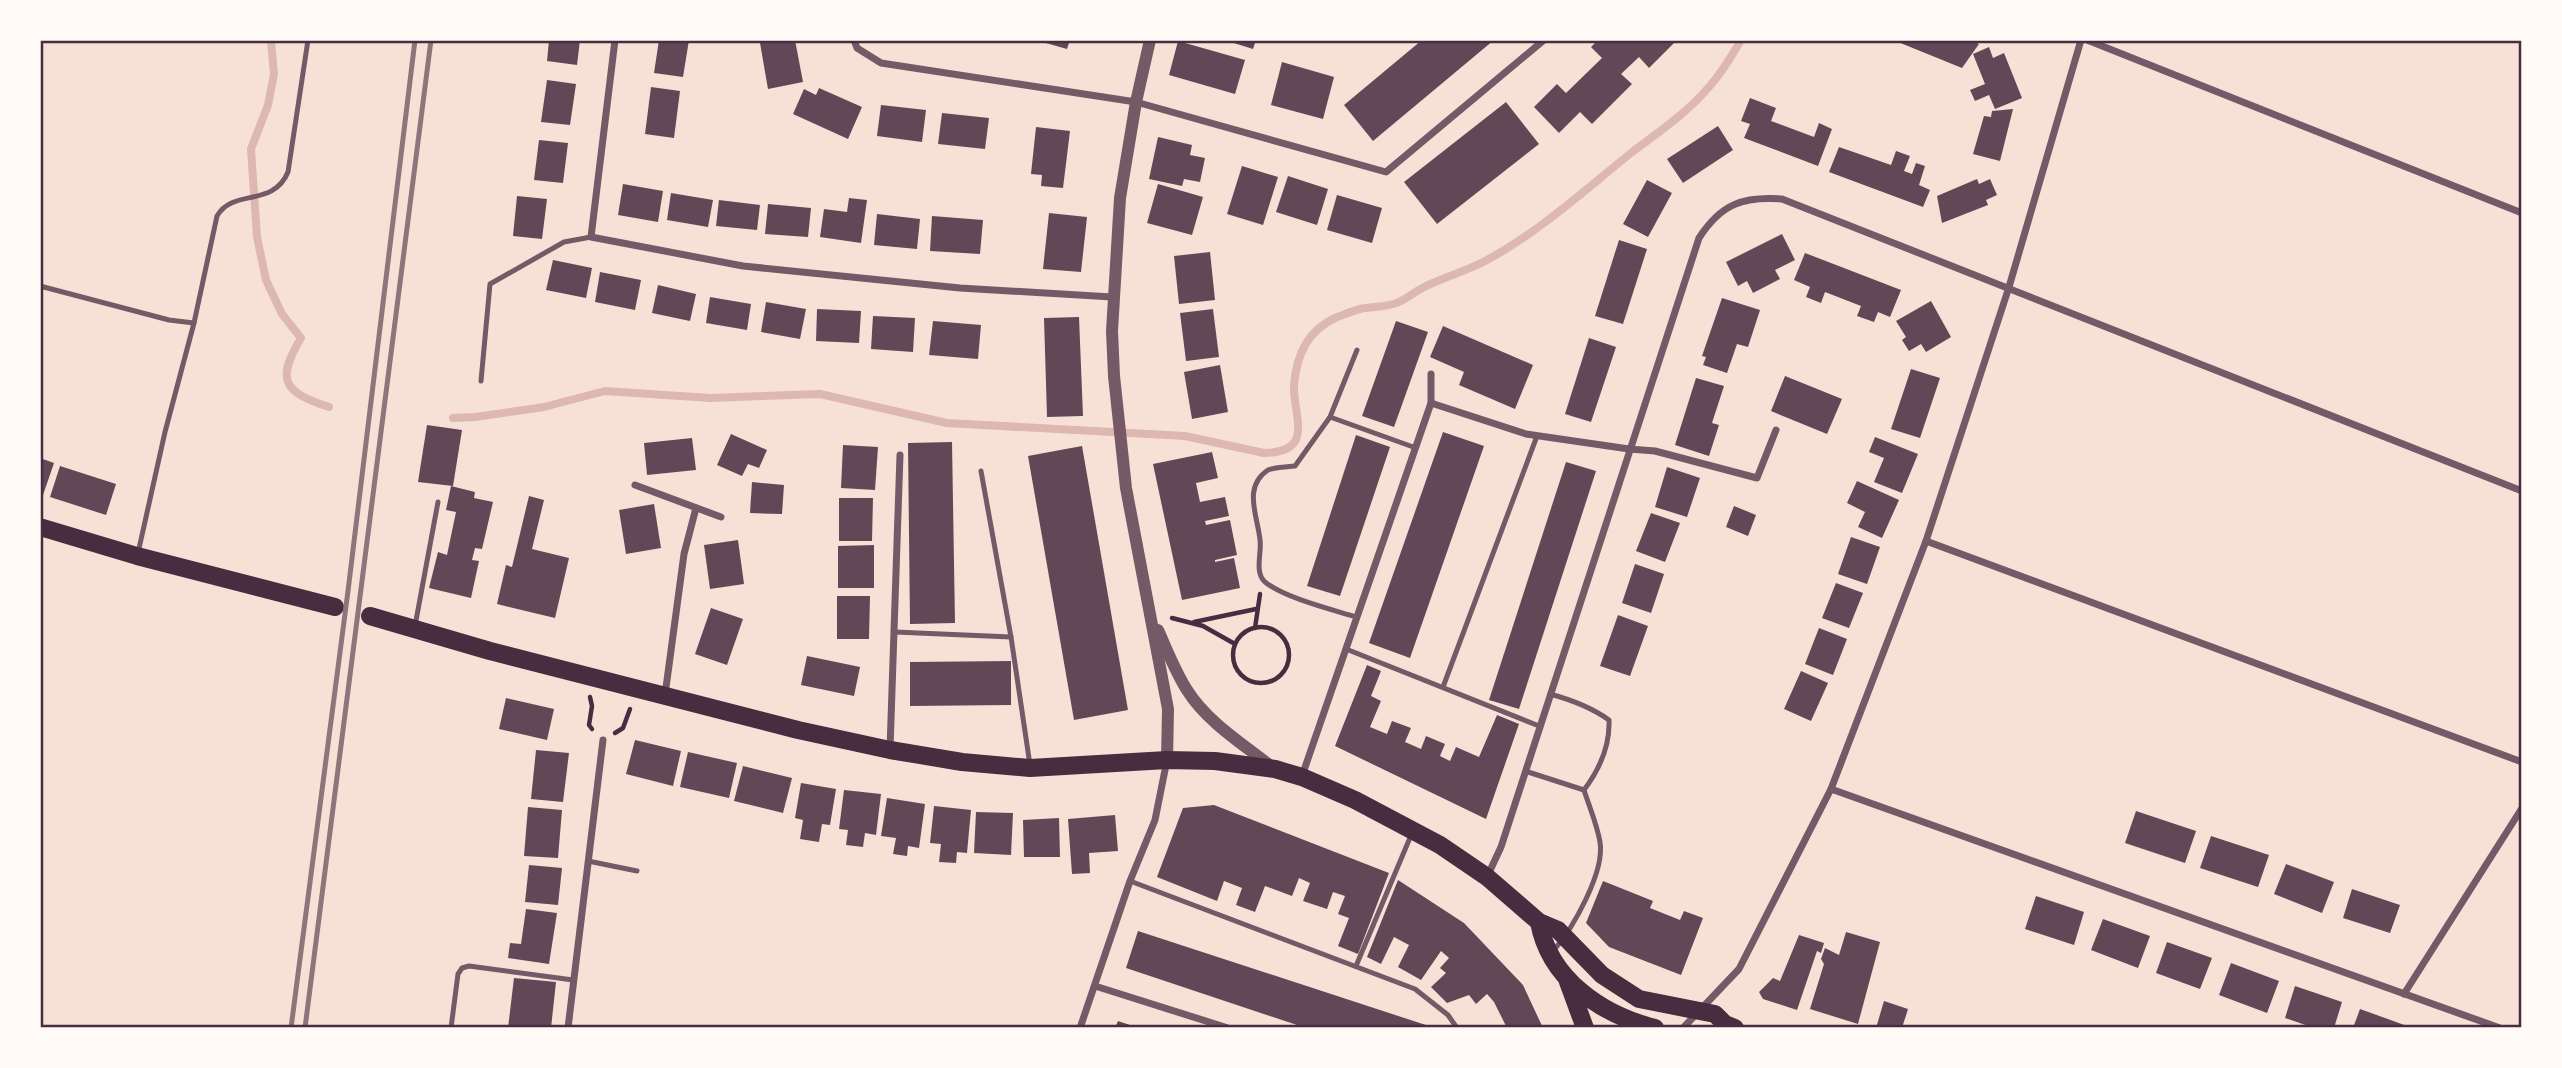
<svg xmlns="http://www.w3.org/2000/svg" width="2562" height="1068" viewBox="0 0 2562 1068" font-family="Lato,sans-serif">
<rect width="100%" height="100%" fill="#f7e1d7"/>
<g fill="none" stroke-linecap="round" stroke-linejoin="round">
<g stroke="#dcb8b0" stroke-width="8">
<path d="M271,40L274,74L268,105L251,149L257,237L266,280L282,314L301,338C275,381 284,392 329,407"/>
<path d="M453,418L475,417L544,407L605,391L710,398L820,394L947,423L1185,436L1264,453C1316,452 1293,416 1294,386C1296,356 1307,331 1335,318C1343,315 1352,311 1360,309C1374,306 1388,308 1401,301C1409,297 1416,291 1424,287C1444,277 1467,271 1487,260C1539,232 1585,190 1631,153C1657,133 1687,113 1708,88C1721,74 1731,57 1741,40"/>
</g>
</g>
<g fill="#644757">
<polygon points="549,40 580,40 577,65 547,61"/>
<polygon points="659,40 689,40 683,77 654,73"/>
<polygon points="774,40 795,40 803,82 768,89 760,43"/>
<polygon points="1035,40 1070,40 1067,49"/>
<polygon points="1224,40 1256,40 1253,49"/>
<polygon points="1422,40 1494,40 1373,141 1344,105"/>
<polygon points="1598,40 1677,40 1649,68 1639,57 1621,74 1632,84 1592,124 1580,112 1559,133 1534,107 1557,84 1566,93 1602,58 1591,47"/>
<polygon points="1893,40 1970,40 1979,44 1962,68"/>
<polygon points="1178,41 1245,60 1235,94 1169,75"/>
<polygon points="1989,47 1993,58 2004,53 2022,98 1995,109 1989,95 1975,101 1970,90 1985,84 1973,54"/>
<polygon points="1282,62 1334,77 1323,119 1271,105"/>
<polygon points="547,80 576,84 570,125 541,122"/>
<polygon points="651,87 680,91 674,138 645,134"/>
<polygon points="819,88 862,107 848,139 793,114 804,89 816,95"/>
<polygon points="1750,98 1776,108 1771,121 1814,137 1819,123 1832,129 1818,166 1744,138 1750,124 1741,121"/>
<polygon points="1506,102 1539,144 1437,224 1404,182"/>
<polygon points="881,105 926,110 922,142 877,136"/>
<polygon points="2013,109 2000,161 1973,154 1984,116 1991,117 1992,111"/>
<polygon points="942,113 989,118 985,149 938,144"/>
<polygon points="1718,126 1733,150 1683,183 1667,159"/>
<polygon points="1036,127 1070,131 1063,188 1041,186 1042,175 1031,174"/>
<polygon points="1158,137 1192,145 1190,155 1205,158 1200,182 1184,179 1182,186 1149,179"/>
<polygon points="539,140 568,143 563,183 534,180"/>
<polygon points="1839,147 1891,165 1896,151 1910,156 1904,171 1912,174 1916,163 1925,166 1919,185 1930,190 1923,207 1829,172"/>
<polygon points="1242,166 1278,177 1263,225 1227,214"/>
<polygon points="1288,176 1328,189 1317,225 1276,212"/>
<polygon points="1977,179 1979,184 1990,179 1997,195 1986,200 1988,205 1942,223 1937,196"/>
<polygon points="1647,180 1672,193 1648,237 1623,224"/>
<polygon points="623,184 663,191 658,222 618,215"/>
<polygon points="1158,184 1203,197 1192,235 1147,223"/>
<polygon points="671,193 713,200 708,227 667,220"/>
<polygon points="1337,195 1382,208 1372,243 1327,230"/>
<polygon points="517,196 547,199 542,239 513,236"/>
<polygon points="849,198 867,200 861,243 820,237 824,209 847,212"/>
<polygon points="719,200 760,205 757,230 716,226"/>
<polygon points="768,204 811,208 808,237 765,234"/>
<polygon points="1049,213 1087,217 1081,272 1043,269"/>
<polygon points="877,214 920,219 917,249 874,245"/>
<polygon points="932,216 983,220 980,254 930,251"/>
<polygon points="1782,234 1795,260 1775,270 1780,279 1753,293 1747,281 1738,286 1726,262"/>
<polygon points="1619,240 1647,249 1623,324 1595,316"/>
<polygon points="1210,252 1215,300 1179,304 1174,256"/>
<polygon points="1805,253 1901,290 1890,317 1878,312 1874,322 1857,316 1861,306 1825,292 1821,303 1806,297 1810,287 1794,280"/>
<polygon points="553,260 592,268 586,298 546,290"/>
<polygon points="600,272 641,280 635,310 595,302"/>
<polygon points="658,285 696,294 690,321 652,313"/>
<polygon points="710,297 751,304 747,330 706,323"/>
<polygon points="1722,298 1760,310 1748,347 1737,344 1727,373 1703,365 1706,357 1702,356"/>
<polygon points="1931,301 1951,337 1926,352 1921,344 1909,351 1902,340 1906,337 1896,321"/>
<polygon points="766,302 806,309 800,339 761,332"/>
<polygon points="817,309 861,311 859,343 816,341"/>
<polygon points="1213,309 1219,357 1186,361 1180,313"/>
<polygon points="873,316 915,318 913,352 871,349"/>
<polygon points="1079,317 1083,416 1047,417 1044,318"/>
<polygon points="933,321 981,325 978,359 929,355"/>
<polygon points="1396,321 1428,332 1394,427 1362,416"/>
<polygon points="1443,326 1533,365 1515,409 1459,385 1464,372 1430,357"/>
<polygon points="1589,338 1616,347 1591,422 1565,414"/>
<polygon points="1220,365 1228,412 1192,419 1184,372"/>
<polygon points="1911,369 1940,378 1920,438 1891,429"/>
<polygon points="1785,376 1842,399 1827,434 1771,411"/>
<polygon points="1696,378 1724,386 1712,423 1719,425 1709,456 1675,445"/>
<polygon points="427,425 462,430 453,486 418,482"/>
<polygon points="1443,432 1484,446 1410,658 1369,643"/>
<polygon points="731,434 767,450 759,468 748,464 742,476 717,465"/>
<polygon points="1356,435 1390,447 1340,596 1307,586"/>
<polygon points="1875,437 1918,454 1902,493 1874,482 1884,458 1869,452"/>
<polygon points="692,438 696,470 647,475 644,443"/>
<polygon points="952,442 955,623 910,624 908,443"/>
<polygon points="843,445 878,447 875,490 841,488"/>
<polygon points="1082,446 1128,710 1074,720 1028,456"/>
<polygon points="1212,452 1218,478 1196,483 1200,502 1225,497 1229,516 1205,521 1206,525 1230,520 1237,555 1215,560 1215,562 1234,558 1240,588 1182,600 1153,464"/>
<polygon points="40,458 54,463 43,495 40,494"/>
<polygon points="1566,462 1596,471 1519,709 1489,700"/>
<polygon points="60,466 116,484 106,515 50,497"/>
<polygon points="1667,467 1700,478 1687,517 1655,507"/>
<polygon points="1857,481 1899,500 1882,538 1858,527 1865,512 1847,503"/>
<polygon points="752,482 784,485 782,514 750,513"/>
<polygon points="451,486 475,492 474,498 493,502 482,549 475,548 472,560 479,561 471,598 429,588 438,552 447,555 456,512 446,510"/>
<polygon points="529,496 544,500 532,549 569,558 555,618 497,604 506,565 512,567"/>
<polygon points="839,498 873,498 872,541 839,541"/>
<polygon points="654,504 661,548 626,554 619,510"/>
<polygon points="1734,506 1756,515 1748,536 1726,527"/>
<polygon points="1651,513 1680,523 1665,562 1636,551"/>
<polygon points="1851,537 1880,547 1867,584 1838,574"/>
<polygon points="738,540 744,584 710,589 704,545"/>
<polygon points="874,545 874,588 838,588 838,546"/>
<polygon points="1635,564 1664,574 1651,613 1622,603"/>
<polygon points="1836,583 1863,593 1849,628 1822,618"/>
<polygon points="837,596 870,596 869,639 837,639"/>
<polygon points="711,608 743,619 727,665 695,654"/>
<polygon points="1618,615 1648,626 1630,676 1600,666"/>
<polygon points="1819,628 1847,639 1833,675 1805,664"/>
<polygon points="807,656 860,667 854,696 801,685"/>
<polygon points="1011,661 1011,705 910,706 910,662"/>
<polygon points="1367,665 1381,671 1371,696 1381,701 1370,727 1387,734 1392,721 1411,728 1405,742 1421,749 1426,736 1445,744 1440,756 1450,761 1456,747 1479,757 1497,715 1519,724 1486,819 1335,746"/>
<polygon points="1801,671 1828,683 1811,721 1784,709"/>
<polygon points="506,698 554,709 547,740 499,729"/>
<polygon points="635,740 681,751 673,786 626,774"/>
<polygon points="536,750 569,753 563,802 531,799"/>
<polygon points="688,752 737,763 729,798 680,787"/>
<polygon points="743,766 792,778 783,813 734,801"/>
<polygon points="801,783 836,789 830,825 822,824 819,842 800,839 803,820 795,818"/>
<polygon points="844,790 881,794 876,835 865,833 863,847 846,845 848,830 839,829"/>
<polygon points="887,798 925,804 919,848 908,846 907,856 893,854 896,838 881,836"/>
<polygon points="1214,805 1389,873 1358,954 1338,946 1349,918 1338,914 1345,896 1333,892 1327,909 1303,901 1310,883 1299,878 1292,896 1265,886 1255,912 1236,905 1242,888 1224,881 1217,901 1157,877 1183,808"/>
<polygon points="934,806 971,810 967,853 957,852 956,863 939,862 941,844 930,843"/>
<polygon points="528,807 562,810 558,858 524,856"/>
<polygon points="2136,811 2196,831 2185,863 2125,843"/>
<polygon points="976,812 1013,813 1011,855 974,853"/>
<polygon points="1115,815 1118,851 1089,853 1090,873 1072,874 1068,819"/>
<polygon points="1059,818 1060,857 1024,857 1023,820"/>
<polygon points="2211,836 2269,855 2258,887 2200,868"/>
<polygon points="2286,864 2334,882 2322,913 2274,894"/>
<polygon points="529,865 562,868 558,905 525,902"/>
<polygon points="1398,880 1464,923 1523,985 1543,1028 1507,1028 1494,1002 1487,994 1476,1004 1469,995 1447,1003 1431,987 1446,973 1440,968 1449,958 1441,951 1421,980 1398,967 1409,945 1394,937 1381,964 1367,957"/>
<polygon points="1603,881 1653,901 1650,908 1680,920 1684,911 1703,918 1681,975 1609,947 1586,923"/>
<polygon points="2352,889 2400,905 2390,933 2343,918"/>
<polygon points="2036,896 2084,912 2074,945 2025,929"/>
<polygon points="526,909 557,913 549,964 508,958 510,943 521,944"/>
<polygon points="2103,919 2150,936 2138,968 2091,950"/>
<polygon points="1138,931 1432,1027 1432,1028 1306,1028 1126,968"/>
<polygon points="1846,932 1880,942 1858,1024 1810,1009 1824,964 1821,959 1825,948 1839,955"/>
<polygon points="1799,935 1824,943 1821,953 1817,951 1797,1010 1763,999 1759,992 1773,978 1780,981"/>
<polygon points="2167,942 2212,958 2200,989 2156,973"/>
<polygon points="2231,963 2279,981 2267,1013 2219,995"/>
<polygon points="514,978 556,982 551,1028 508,1028"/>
<polygon points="2295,986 2342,1002 2334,1028 2314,1028 2285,1018"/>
<polygon points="1884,1001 1908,1009 1902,1028 1876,1028"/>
<polygon points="2360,1009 2410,1027 2410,1028 2353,1028"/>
<polygon points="1118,1021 1136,1027 1136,1028 1115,1028"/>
</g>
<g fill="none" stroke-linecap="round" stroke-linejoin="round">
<g stroke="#4a2c40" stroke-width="4.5">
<polyline points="1172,618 1203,626 1235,644"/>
<polyline points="1194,622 1256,609"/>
<circle cx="1261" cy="655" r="28"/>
<polyline points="1255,628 1260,594"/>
<polyline points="590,697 592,706 589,725 592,729"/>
<polyline points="615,733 623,728 630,709"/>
</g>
<g stroke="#755966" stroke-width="5">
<polyline points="40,286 169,320 194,323 165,432 138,553"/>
<path d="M194,323L217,216C233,188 273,208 288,172L308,40"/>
<polyline points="481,381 490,284 564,242 591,237"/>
<polyline points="1330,417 1416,448"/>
<path d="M1356,617C1330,609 1285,598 1265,582C1254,572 1262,553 1260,540C1258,517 1242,487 1268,470C1274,467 1287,467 1295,466L1330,417L1357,350"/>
<polyline points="415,626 438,502"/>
<polyline points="895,632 1011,637 981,471"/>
<polyline points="1011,637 1030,765"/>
<polyline points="1346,649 1539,726"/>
<polyline points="1443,687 1537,436"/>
<path d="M1525,771L1584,790C1599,770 1610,745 1609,720C1591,707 1572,700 1550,694"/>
<polyline points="588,861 637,871"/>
<polyline points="1130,881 1415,989 1448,1015 1457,1028"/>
<path d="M1554,950C1573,928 1605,872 1600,842C1597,824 1589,806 1584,790"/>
<polyline points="1356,966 1412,833"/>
<polyline points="451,1028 458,974 462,968 469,966 573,980"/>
</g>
<g stroke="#755966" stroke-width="7">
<polyline points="615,40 591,237 743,266 960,288 1112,297"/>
<polyline points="854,40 857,48 881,63 1136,102 1386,172 1544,40"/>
<polyline points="2087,40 2522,213"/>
<polyline points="1431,403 1526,434 1629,449 1655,451 1757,478 1776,430"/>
<polyline points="635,485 721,517"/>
<polyline points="1926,541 2522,762"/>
<polyline points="665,695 684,554 696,508"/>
<polyline points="890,749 900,455"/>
<polyline points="1302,776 1431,403 1431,374"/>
<polyline points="1831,789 2500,1028"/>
<path d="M1487,877L1501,847L1699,238C1721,204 1743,196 1782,199L2522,491"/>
<polyline points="1095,986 1228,1028"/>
<polyline points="2404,994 2522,808"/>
<polyline points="568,1028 603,740"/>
<polyline points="1080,1028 1130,881 1155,820 1167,760"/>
<polyline points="1683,1028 1739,969 1831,789 1926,541 2009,287 2081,40"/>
</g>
<g stroke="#755966" stroke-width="12">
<polyline points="1150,40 1136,102 1120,198 1112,331 1114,376 1126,488 1168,709 1167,760"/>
<path d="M1158,630C1167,650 1175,671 1187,690C1207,722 1243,744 1272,767"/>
</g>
<g stroke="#4a2c40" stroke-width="18">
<polyline points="40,527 137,556 335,607"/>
<polyline points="370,616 490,651 798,730 890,750 962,762 1030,768 1167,760 1215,761 1275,769 1302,777 1355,800 1440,845 1487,877 1539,922 1558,930 1602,975 1639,999 1715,1014 1725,1024 1735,1028"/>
<path d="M1539,922C1549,979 1602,1015 1655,1028"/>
<polyline points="1568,982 1585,1028"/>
</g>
<g stroke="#8f747c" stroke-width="5">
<polyline points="291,1028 348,591 415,40"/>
<polyline points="305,1028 431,40"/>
</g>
</g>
<rect width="2562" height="1068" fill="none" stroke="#fffaf5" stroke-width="84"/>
<rect x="42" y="42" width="2478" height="984" fill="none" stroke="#4a2c40" stroke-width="2.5"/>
</svg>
